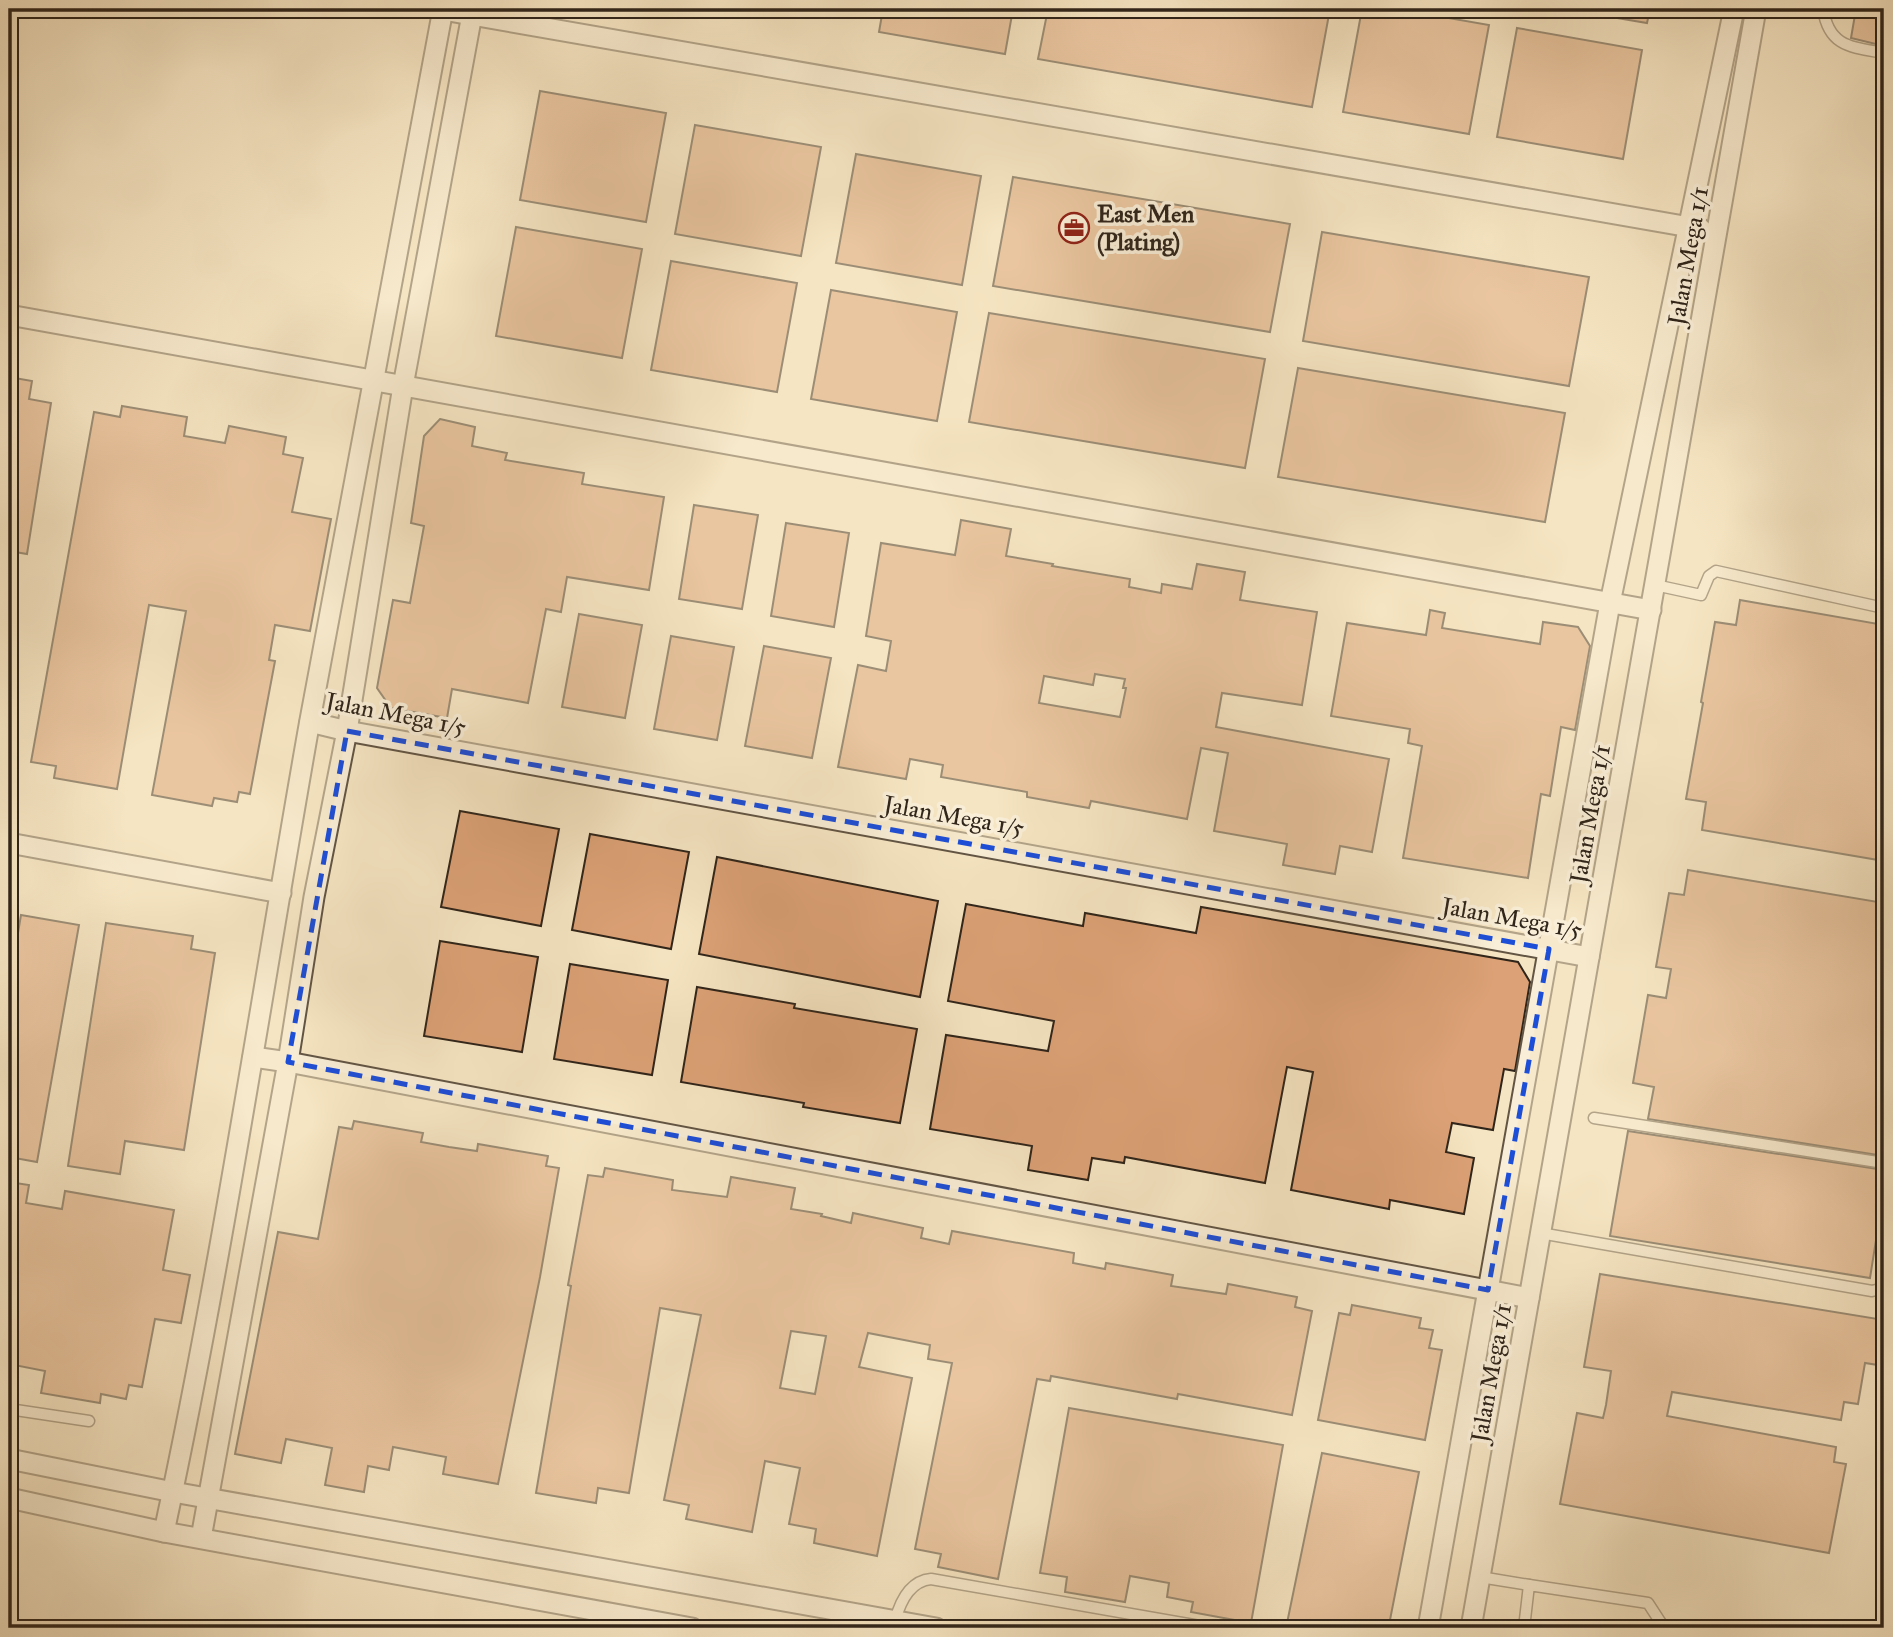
<svg xmlns="http://www.w3.org/2000/svg" width="1893" height="1637" viewBox="0 0 1893 1637" font-family="'IM FELL Great Primer',serif">
<rect width="100%" height="100%" fill="#f6e5c2"/>
<filter id="stains"><feTurbulence type="fractalNoise" baseFrequency=".00286" numOctaves="4"/><feColorMatrix values="0 0 0 0 .2 0 0 0 0 .09 0 0 0 0 .02 0 0 0 .5 -.17"/></filter>
<radialGradient id="worn" r=".72"><stop offset=".6" stop-color="#630" stop-opacity="0"/><stop offset="1" stop-color="#630" stop-opacity=".3"/></radialGradient>
<g fill="#dca176" stroke="#30251a" stroke-width="2" fill-rule="evenodd">
<polygon points="883,9 1013,9 1005,54 879,32"/>
<polygon points="1048,9 1330,9 1312,107 1038,59"/>
<polygon points="1362,9 1397,9 1489,25 1469,134 1343,112"/>
<polygon points="1606,9 1650,9 1647,23 1605,16"/>
<polygon points="1856,9 1884,9 1884,46 1851,38"/>
<polygon points="1517,28 1642,50 1623,159 1497,137"/>
<polygon points="540,91 666,113 646,222 520,200"/>
<polygon points="695,125 821,147 801,256 675,234"/>
<polygon points="856,154 981,176 962,285 836,263"/>
<polygon points="1013,177 1290,224 1270,332 993,286"/>
<polygon points="516,227 642,249 622,358 496,336"/>
<polygon points="1322,232 1589,277 1569,386 1303,341"/>
<polygon points="671,261 797,283 777,392 651,370"/>
<polygon points="831,290 957,312 937,421 811,399"/>
<polygon points="989,313 1265,359 1245,468 969,422"/>
<polygon points="1298,368 1565,413 1545,522 1278,477"/>
<polygon points="9,377 32,381 29,399 51,403 27,554 9,551"/>
<polygon points="122,406 187,417 184,436 225,443 229,426 286,437 283,454 303,458 292,512 331,519 310,631 275,625 269,660 275,661 250,794 239,792 237,802 214,798 212,806 152,795 186,611 149,605 117,789 54,778 56,766 31,762 94,412 120,417"/>
<polygon points="440,419 475,427 472,446 507,453 505,460 584,473 582,484 664,497 649,590 567,577 561,612 546,609 528,703 452,689 447,718 391,708 377,688 393,600 410,603 424,526 411,523 424,436"/>
<polygon points="694,505 758,515 742,609 679,599"/>
<path d="M961,520L1011,529L1006,556L1053,564L1052,566L1130,579L1129,587L1161,593L1162,584L1192,589L1197,564L1245,572L1240,600L1317,612L1302,705L1222,693L1216,727L1389,759L1372,852L1340,846L1335,874L1283,865L1287,844L1214,831L1228,753L1201,748L1187,819L1091,801L1089,808L1027,797V792L941,777L943,765L910,759L906,779L838,767L858,665L886,671L891,641L866,636L881,543L955,555ZM1095,674L1125,679L1123,688H1126L1120,717L1039,703L1044,676L1093,685Z"/>
<polygon points="786,523 849,533 834,627 771,616"/>
<polygon points="1740,600 1884,625 1884,861 1702,830 1706,802 1686,799 1703,703 1701,702 1715,622 1736,625"/>
<polygon points="1430,610 1445,613 1442,628 1540,644 1543,622 1578,627 1590,646 1575,730 1561,727 1550,796 1541,794 1528,878 1403,858 1422,746 1408,743 1410,729 1331,716 1347,623 1426,635"/>
<polygon points="579,614 642,625 625,718 562,707"/>
<polygon points="671,636 734,647 717,740 654,729"/>
<polygon points="764,646 831,658 812,758 745,746"/>
<polygon points="460,811 559,829 541,926 441,907"/>
<polygon points="590,834 689,852 671,949 572,930"/>
<polygon points="717,857 938,901 920,997 699,954"/>
<polygon points="1688,870 1884,903 1884,1156 1648,1119 1654,1087 1633,1083 1648,995 1666,998 1671,969 1656,967 1669,893 1684,895"/>
<polygon points="966,904 1083,926 1085,913 1196,933 1201,907 1518,962 1530,982 1515,1071 1504,1069 1493,1130 1452,1123 1446,1152 1474,1158 1464,1214 1390,1200 1389,1209 1291,1190 1313,1072 1287,1067 1265,1183 1125,1157 1124,1163 1092,1158 1088,1180 1028,1170 1032,1146 930,1129 946,1035 1048,1051 1054,1021 948,1001"/>
<polygon points="21,915 79,925 37,1162 9,1157 9,931 18,933"/>
<polygon points="106,923 193,936 191,949 215,953 184,1150 125,1141 120,1174 68,1166"/>
<polygon points="440,941 538,957 522,1052 424,1036"/>
<polygon points="570,964 668,980 652,1075 554,1059"/>
<polygon points="697,987 795,1004 794,1008 917,1029 900,1123 803,1107 804,1103 681,1082"/>
<polygon points="354,1121 423,1133 421,1142 449,1147 477,1151 478,1144 548,1156 546,1166 559,1168 540,1277 498,1484 443,1474 446,1457 393,1447 389,1470 368,1466 364,1492 325,1485 332,1448 286,1439 281,1463 235,1454 278,1232 318,1239 339,1127 352,1129"/>
<polygon points="1628,1131 1884,1170 1884,1190 1870,1278 1610,1236"/>
<path d="M605,1168L673,1180L672,1190L727,1197L731,1177L795,1188L791,1209L822,1214L821,1216L851,1223L853,1213L923,1228L921,1238L949,1244L952,1231L1074,1253L1073,1263L1105,1269L1106,1263L1173,1275L1171,1286L1226,1294L1228,1284L1297,1297L1295,1307L1312,1311L1292,1415L1178,1394L1177,1399L1051,1376L1050,1381L1037,1379L998,1579L938,1567L941,1554L915,1549L952,1363L928,1359L930,1345L868,1333L859,1367L912,1378L877,1556L814,1543L816,1529L789,1524L800,1468L765,1461L752,1532L686,1519L689,1505L664,1500L701,1315L660,1308L629,1493L598,1488L596,1503L536,1493L571,1286L568,1285L588,1175L603,1177ZM791,1331L826,1336L815,1394L780,1388Z"/>
<polygon points="9,1182 29,1185 26,1203 62,1209 65,1191 174,1210 163,1270 190,1275 181,1323 155,1319 142,1387 129,1385 126,1399 101,1394 100,1403 41,1393 45,1371 9,1364"/>
<polygon points="1600,1274 1884,1320 1884,1366 1865,1363 1858,1404 1844,1402 1841,1420 1672,1392 1667,1416 1836,1447 1834,1462 1846,1464 1829,1553 1560,1504 1577,1413 1603,1418 1606,1405 1611,1371 1584,1367"/>
<polygon points="1352,1305 1421,1318 1419,1328 1433,1330 1429,1348 1442,1350 1425,1440 1318,1420 1339,1313 1350,1315"/>
<polygon points="1069,1408 1283,1445 1251,1623 1191,1612 1193,1602 1167,1597 1169,1583 1130,1576 1125,1602 1065,1592 1067,1577 1040,1573"/>
<polygon points="1322,1453 1419,1472 1389,1625 1375,1622 1374,1628 1286,1628"/>
</g>
<g fill="none" stroke-linecap="round" stroke-linejoin="round">
<g stroke="#625544" stroke-width="13">
<g id="service">
<path d="M1823,9C1829,47 1851,47 1884,53"/>
<polyline points="1655,585 1701,595 1709,576 1716,571 1884,608"/>
<polyline points="9,862 13,844"/>
<polyline points="1594,1118 1884,1163"/>
<polyline points="1540,1233 1872,1291 1884,1288"/>
<polyline points="9,1409 89,1421"/>
<polyline points="1480,1577 1529,1585"/>
<path d="M895,1621C900,1602 910,1581 931,1579L1211,1628"/>
<polyline points="1524,1628 1529,1585 1648,1603 1661,1623 1660,1628"/>
</g>
</g>
<g stroke="#625544" stroke-width="23">
<g id="minor">
<polyline points="443,10 1701,229"/>
<polyline points="9,315 1651,610"/>
<polyline points="310,722 347,731 1589,957"/>
<polyline points="9,843 281,893"/>
<polyline points="253,1057 288,1062 1529,1298"/>
<polyline points="9,1459 173,1492 936,1628"/>
<polyline points="9,1498 164,1532 692,1628"/>
<path d="M164,1532C222,1263 262,991 310,720C353,483 398,246 443,9"/>
<polyline points="201,1538 288,1062 314,897 347,731 403,386 473,9"/>
<polyline points="1428,1628 1610,603 1734,9"/>
<polyline points="1471,1628 1756,9"/>
</g>
</g>
<use href="#service" stroke="#f9eed7" stroke-width="10"/>
<use href="#minor" stroke="#f9eed7" stroke-width="19"/>
</g>
<path d="M0 0H1893V1637H0ZM347,731L1549,949L1488,1290L288,1062Z" fill="#f6e5c2" fill-opacity=".55" fill-rule="evenodd"/>
<path fill="none" stroke="#1d4ed8" stroke-width="5" stroke-dasharray="14 9" stroke-linejoin="round" d="M347,731L1549,949L1488,1290L288,1062Z"/>
<defs>
<g id="office-ring" transform="scale(1.575)"><circle r="9.5" fill="#f9eed7" stroke="#8f2418" stroke-width="1.5"/><path d="M-6-3h4V-5.5h4V-3h4V5H-6ZM-1-4.5V-3h2v-1.5ZM-6 0V1H6V0Z" fill="#8f2418"/></g>
</defs>
<g fill-rule="evenodd">
<use href="#office-ring" x="1074" y="228"/>
</g>
<g text-anchor="middle" stroke-width="7" stroke-linejoin="round" paint-order="stroke">
<g font-size="24" font-weight="bold" fill="#30251a" stroke="#f9eed7" text-anchor="start">
<text x="1097" y="222">East Men<tspan x="1097" dy="28">(Plating)</tspan></text>
</g>
<g font-size="24" fill="#30251a" stroke="#f9eed7">
<text transform="translate(1688 256) rotate(-80)" y="8">Jalan Mega 1/1</text>
<text transform="translate(396 714) rotate(11)" y="8">Jalan Mega 1/5</text>
<text transform="translate(1590 814) rotate(-80)" y="8">Jalan Mega 1/1</text>
<text transform="translate(954 816) rotate(10)" y="8">Jalan Mega 1/5</text>
<text transform="translate(1512 918) rotate(10)" y="8">Jalan Mega 1/5</text>
<text transform="translate(1491 1373) rotate(-80)" y="8">Jalan Mega 1/1</text>
</g>
</g>
<rect width="1893" height="1637" fill="none" stroke="#f6e5c2" stroke-width="35"/>
<rect x="10" y="10" width="1872" height="1616" fill="none" stroke="#30251a" stroke-width="3.5"/>
<rect x="18" y="18" width="1858" height="1602" fill="none" stroke="#30251a" stroke-width="2"/>
<rect width="100%" height="100%" filter="url(#stains)"/>
<rect width="100%" height="100%" fill="url(#worn)"/>
</svg>
